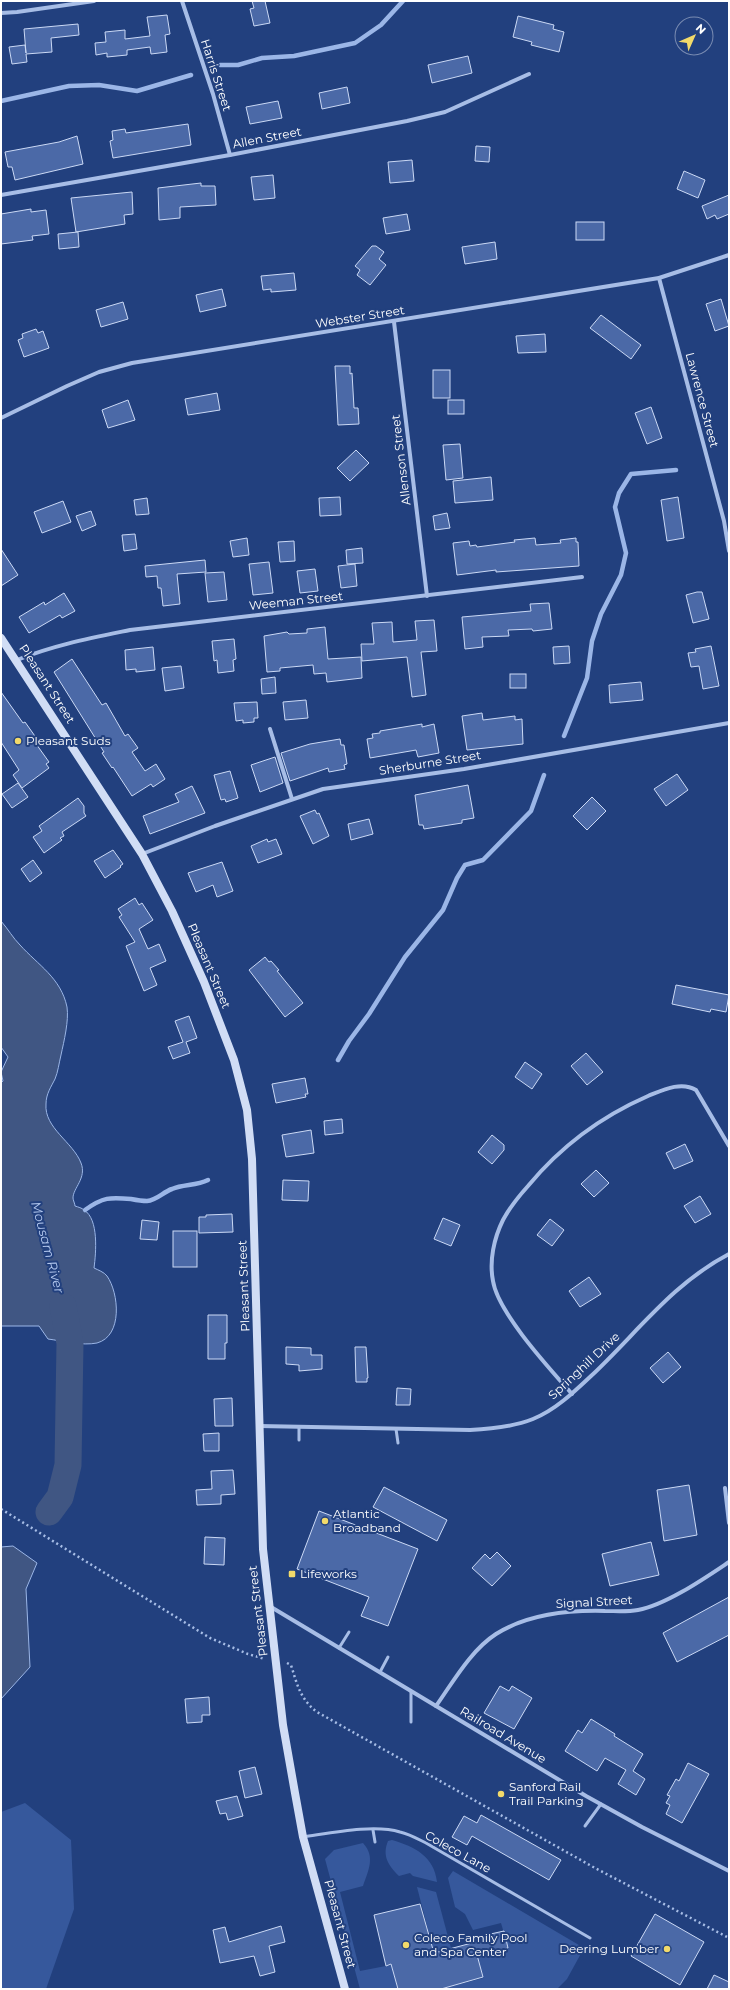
<svg xmlns="http://www.w3.org/2000/svg" width="730" height="1990" viewBox="0 0 730 1990" font-family="Montserrat,sans-serif">
<rect width="100%" height="100%" fill="#22407e"/>
<g fill="#36589c">
<polygon points="25,1803 71,1840 74,1909 46,1989 1,1989 1,1812"/>
<path d="M392,1840C415,1847 434,1856 437,1882L413,1876L410,1873L399,1876C388,1865 382,1856 388,1841Z"/>
<path d="M363,1843C376,1857 368,1871 363,1886L340,1892L360,1971L391,1965L398,1989H360L325,1859L334,1850Z"/>
<polygon points="453,1871 584,1948 567,1979 557,1989 441,1989 483,1978 477,1955 508,1947 501,1923 473,1930 465,1914 455,1907 448,1878"/>
<polygon points="417,1887 436,1892 451,1948 434,1953"/>
</g>
<g fill="#405683" stroke="#9bb6e7">
<path d="M1,921C8,929 13,938 20,945C38,965 61,978 67,1007C69,1021 64,1041 61,1055C59,1063 58,1072 55,1079C51,1087 46,1094 46,1104C44,1128 73,1142 81,1163C87,1178 73,1188 73,1198C73,1200 75,1204 75,1206C78,1207 82,1208 84,1210C99,1219 96,1253 94,1268C98,1270 104,1272 107,1276C119,1293 123,1336 97,1343C82,1346 63,1341 48,1339L39,1326H1V1083L3,1081L1,1072L8,1057L1,1047Z"/>
<polygon points="13,1546 37,1563 26,1589 30,1667 1,1699 1,1547"/>
</g>
<g fill="none" stroke-linecap="round" stroke-linejoin="round">
<g stroke="#9bb6e7" stroke-width="4.5">
<polyline points="220,65 238,65 262,58 294,56 355,43 381,25 403,1"/>
<polyline points="1,101 69,86 99,85 137,91 191,75"/>
<polyline points="564,736 587,678 592,641 601,614 621,575 626,553 615,507 619,493 631,474 676,470"/>
<polyline points="338,1060 349,1041 369,1014 405,957 443,910 457,878 465,865 483,860 531,811 544,775"/>
<path d="M85,1210C103,1197 110,1197 131,1199C136,1200 142,1201 147,1201C157,1200 163,1192 172,1189C184,1184 196,1186 208,1180"/>
</g>
<polyline stroke="#405683" stroke-width="27" points="49,1512 60,1497 68,1465 70,1343 63,1306"/>
</g>
<g fill="#4b69a7" stroke="#cbd9f5">
<polygon points="252,1 265,1 270,23 254,26 250,9 254,8"/>
<polygon points="167,15 170,34 165,35 167,52 151,54 150,47 127,50 127,55 107,57 107,53 96,55 95,43 106,42 105,32 125,30 125,39 150,36 147,17"/>
<polygon points="518,16 554,25 553,29 564,32 559,52 531,45 532,42 513,37"/>
<polygon points="78,24 79,35 51,38 52,52 26,54 27,62 12,64 9,47 25,45 26,53 24,29"/>
<polygon points="468,56 472,73 432,83 428,65"/>
<polygon points="347,87 350,103 322,109 319,93"/>
<polygon points="278,101 282,118 250,124 246,107"/>
<polygon points="188,124 191,145 113,158 110,141 113,140 112,131 125,129 126,133"/>
<polygon points="77,136 83,164 15,180 12,167 8,167 5,152 59,142"/>
<polygon points="476,146 490,147 489,162 475,161"/>
<polygon points="412,160 414,181 390,183 388,162"/>
<polygon points="684,171 705,180 698,198 677,189"/>
<polygon points="273,175 275,198 254,200 251,177"/>
<polygon points="201,183 201,186 215,186 216,205 180,207 180,218 159,220 158,188"/>
<polygon points="132,192 133,214 124,215 125,224 76,232 71,198"/>
<polygon points="729,195 729,214 717,219 715,215 707,219 702,206"/>
<polygon points="31,209 31,212 46,210 49,234 32,236 33,240 1,244 1,214"/>
<polygon points="407,214 410,230 386,234 383,218"/>
<rect x="576" y="222" width="28" height="18"/>
<polygon points="78,232 79,247 59,249 58,234"/>
<polygon points="495,242 497,259 465,264 462,247"/>
<polygon points="372,246 376,246 384,252 379,259 386,265 370,285 357,275 360,270 355,266"/>
<polygon points="294,273 296,290 271,292 271,289 263,290 261,276"/>
<polygon points="222,289 226,306 200,312 196,295"/>
<polygon points="721,299 729,326 715,331 706,304"/>
<polygon points="123,302 128,319 101,327 96,310"/>
<polygon points="601,315 641,345 631,359 590,328"/>
<polygon points="36,329 38,333 43,331 49,348 24,357 18,340 23,338 22,334"/>
<polygon points="545,334 546,352 518,353 516,336"/>
<polygon points="335,366 350,366 350,374 352,373 354,408 358,408 359,424 338,425"/>
<rect x="433" y="370" width="17" height="28"/>
<polygon points="217,393 220,410 188,415 185,399"/>
<polygon points="128,400 135,420 108,428 102,410"/>
<rect x="448" y="400" width="16" height="14"/>
<polygon points="651,407 662,438 647,444 635,413"/>
<polygon points="460,444 463,478 446,480 443,445"/>
<polygon points="356,450 369,463 350,481 337,468"/>
<polygon points="491,477 493,500 455,503 453,481"/>
<polygon points="340,497 341,515 320,516 319,498"/>
<polygon points="678,497 684,538 667,541 661,500"/>
<polygon points="147,498 149,514 136,515 134,500"/>
<polygon points="63,501 71,522 42,533 34,512"/>
<polygon points="91,511 96,525 82,531 76,516"/>
<polygon points="447,513 450,528 435,530 433,516"/>
<polygon points="135,534 137,549 124,551 122,535"/>
<polygon points="247,538 249,555 233,557 230,541"/>
<polygon points="535,538 536,545 561,543 560,540 576,538 576,542 578,542 579,566 496,572 496,570 457,575 453,543 469,541 470,546 476,545 477,547 515,542 514,540"/>
<polygon points="294,541 295,561 280,562 278,542"/>
<polygon points="362,548 363,563 347,564 346,550"/>
<polygon points="1,549 18,575 1,586"/>
<polygon points="205,560 206,572 177,574 180,604 163,606 161,588 158,588 157,576 146,577 145,566"/>
<polygon points="269,562 273,593 253,595 249,564"/>
<polygon points="355,564 357,586 341,588 338,566"/>
<polygon points="315,569 318,591 300,593 297,571"/>
<polygon points="224,572 227,600 208,602 205,573"/>
<polygon points="697,592 702,592 709,619 693,623 686,595"/>
<polygon points="64,593 75,611 62,618 60,615 29,633 19,617 44,602 45,605"/>
<polygon points="549,603 552,629 533,631 532,629 508,630 509,636 482,637 483,647 465,649 462,617 531,611 530,604"/>
<polygon points="434,620 437,651 421,652 426,695 412,697 407,657 362,661 361,644 374,644 372,623 392,622 393,642 417,640 415,621"/>
<polygon points="325,627 328,659 361,657 362,678 327,682 326,673 314,674 313,665 280,668 280,671 267,672 264,636 287,632 289,634 307,633 307,629"/>
<polygon points="234,639 236,659 233,660 234,671 218,673 217,660 214,661 212,641"/>
<polygon points="569,646 570,663 554,664 553,647"/>
<polygon points="711,646 719,686 703,689 699,666 691,667 688,653 696,652 695,649"/>
<polygon points="153,647 155,670 136,672 136,669 126,670 125,650"/>
<polygon points="72,659 102,705 106,703 125,736 128,734 138,748 132,752 145,771 156,764 165,779 153,787 151,784 132,796 113,767 112,768 102,753 104,752 54,672"/>
<polygon points="181,666 184,688 165,691 162,668"/>
<rect x="510" y="674" width="16" height="14"/>
<polygon points="275,677 276,693 262,694 261,679"/>
<polygon points="641,682 643,700 610,703 609,685"/>
<polygon points="1,692 23,723 25,722 37,739 34,741 49,762 46,764 49,768 22,788 13,775 19,770 1,742"/>
<polygon points="306,700 308,718 285,720 283,702"/>
<polygon points="257,702 258,718 254,718 254,722 243,723 243,720 236,721 234,703"/>
<polygon points="482,713 483,720 515,716 515,720 522,719 523,744 467,750 462,716"/>
<polygon points="422,724 422,727 434,724 439,753 418,757 416,750 370,758 367,739 373,738 372,734 380,733 380,731"/>
<polygon points="340,739 341,745 344,745 347,764 344,765 345,769 329,772 328,768 290,781 281,753 310,744"/>
<polygon points="275,757 283,783 260,792 251,765"/>
<polygon points="230,771 238,798 226,802 225,799 221,800 214,775"/>
<polygon points="677,774 688,790 666,806 654,789"/>
<polygon points="18,783 28,797 12,808 2,794"/>
<polygon points="468,785 474,818 462,820 462,823 424,829 423,825 419,825 415,795"/>
<polygon points="192,786 205,813 150,834 143,816 179,802 175,794"/>
<polygon points="592,797 606,811 587,830 573,816"/>
<polygon points="78,798 84,806 84,813 86,816 62,832 64,836 60,838 62,840 44,853 33,837 42,831 39,826"/>
<polygon points="315,810 317,814 319,813 329,836 313,844 300,816"/>
<polygon points="369,819 373,834 351,840 348,824"/>
<polygon points="267,839 268,842 276,839 282,854 258,863 251,846"/>
<polygon points="113,850 123,864 120,866 121,867 105,878 94,861"/>
<polygon points="33,860 42,873 30,882 21,869"/>
<polygon points="222,862 233,891 217,897 213,885 196,892 188,873"/>
<polygon points="135,898 139,905 142,903 153,920 139,929 148,949 159,944 166,961 150,968 157,985 144,991 126,946 135,942 119,917 122,915 118,909"/>
<polygon points="265,957 269,962 271,961 279,970 277,971 303,1003 285,1017 249,970"/>
<polygon points="676,985 729,995 726,1012 711,1009 710,1012 672,1004"/>
<polygon points="189,1016 197,1038 186,1042 190,1053 173,1059 168,1047 183,1042 175,1021"/>
<polygon points="586,1053 603,1072 587,1085 571,1066"/>
<polygon points="525,1062 542,1074 532,1089 515,1077"/>
<polygon points="305,1078 308,1094 305,1094 306,1097 276,1103 272,1084"/>
<polygon points="342,1119 343,1133 325,1135 324,1121"/>
<polygon points="311,1130 314,1153 286,1157 282,1135"/>
<polygon points="492,1135 504,1145 504,1150 492,1164 478,1152"/>
<polygon points="685,1144 693,1161 674,1169 666,1153"/>
<polygon points="596,1170 609,1183 594,1197 581,1184"/>
<polygon points="283,1180 309,1181 308,1201 282,1200"/>
<polygon points="700,1196 711,1214 695,1223 684,1206"/>
<polygon points="232,1214 233,1232 199,1233 199,1217 206,1217 206,1215"/>
<polygon points="443,1218 460,1225 451,1246 434,1239"/>
<polygon points="550,1219 564,1230 552,1246 537,1235"/>
<polygon points="142,1220 159,1222 157,1240 140,1239"/>
<rect x="173" y="1231" width="24" height="36"/>
<polygon points="589,1277 601,1294 580,1307 569,1291"/>
<polygon points="208,1315 227,1315 227,1343 225,1343 225,1359 208,1359"/>
<polygon points="286,1347 311,1348 311,1355 322,1355 322,1369 299,1371 299,1365 286,1364"/>
<polygon points="355,1347 366,1347 368,1378 367,1378 367,1382 356,1382"/>
<polygon points="668,1352 681,1367 663,1383 650,1368"/>
<polygon points="397,1388 411,1389 410,1405 396,1405"/>
<polygon points="232,1398 233,1426 215,1426 214,1399"/>
<polygon points="219,1433 219,1451 204,1451 203,1434"/>
<polygon points="233,1470 235,1494 221,1495 221,1504 197,1505 196,1490 212,1489 211,1471"/>
<polygon points="689,1485 697,1535 664,1541 657,1490"/>
<polygon points="384,1487 447,1520 437,1541 373,1507"/>
<polygon points="319,1511 418,1549 388,1626 361,1616 369,1597 297,1569"/>
<polygon points="205,1537 225,1538 224,1565 204,1564"/>
<polygon points="651,1542 659,1575 610,1586 602,1554"/>
<polygon points="497,1552 511,1566 492,1586 472,1568 485,1554 490,1559"/>
<polygon points="729,1597 729,1635 677,1662 663,1633"/>
<polygon points="500,1686 509,1691 512,1686 532,1698 514,1729 484,1713"/>
<polygon points="209,1697 210,1715 202,1715 202,1722 187,1723 185,1699"/>
<polygon points="591,1719 615,1734 614,1736 643,1754 633,1771 645,1779 636,1795 618,1784 626,1770 605,1758 597,1771 565,1751 578,1730 582,1733"/>
<polygon points="688,1763 709,1774 682,1823 666,1814 670,1805 666,1803 670,1796 667,1795 676,1779 679,1781"/>
<polygon points="255,1767 262,1794 245,1798 239,1771"/>
<polygon points="237,1796 243,1816 228,1820 226,1813 220,1814 216,1801"/>
<polygon points="481,1815 561,1860 549,1880 472,1836 467,1845 452,1837 464,1816 477,1823"/>
<polygon points="420,1904 434,1953 487,1939 486,1935 504,1931 508,1948 477,1955 483,1977 441,1989 398,1989 391,1964 386,1966 374,1915"/>
<polygon points="655,1914 704,1942 680,1985 631,1956"/>
<polygon points="281,1926 285,1942 269,1946 275,1972 260,1976 254,1956 220,1963 213,1930 225,1927 229,1942"/>
<polygon points="714,1975 729,1982 729,1989 707,1989"/>
</g>
<g fill="none" stroke-linecap="round" stroke-linejoin="round">
<g stroke="#a7bde6" stroke-width="2.5" stroke-dasharray="2 3" stroke-linecap="butt">
<polyline points="1,1509 210,1638 248,1654 265,1659"/>
<path d="M287,1663L291,1665C297,1684 300,1699 317,1712L595,1868L729,1938"/>
</g>
<g stroke="#a7bde6" stroke-width="3">
<polyline points="299,1427 299,1440"/>
<polyline points="396,1429 398,1443"/>
<polyline points="339,1648 349,1632"/>
<polyline points="380,1672 388,1657"/>
<polyline points="411,1722 411,1691"/>
<polyline points="585,1826 601,1804"/>
<polyline points="373,1830 375,1842"/>
<path d="M303,1837C331,1833 374,1824 400,1832C409,1834 418,1839 426,1843L590,1938"/>
</g>
<g stroke="#a7bde6" stroke-width="4">
<polyline points="182,1 213,94 230,155"/>
<polyline points="1,13 17,12 94,1"/>
<polyline points="1,195 230,155 407,121 445,112 529,74"/>
<polyline points="659,278 724,521 729,551"/>
<polyline points="394,322 427,596"/>
<polyline points="1,418 67,386 99,372 132,363 659,278 729,255"/>
<path d="M17,660C54,645 91,638 130,630L582,577"/>
<polyline points="270,729 292,799"/>
<polyline points="142,854 215,826 323,789 464,769 729,723"/>
<path d="M572,1394C550,1369 498,1313 493,1281C489,1261 494,1238 503,1220C510,1207 519,1196 528,1186C561,1146 600,1117 648,1096C663,1090 681,1081 696,1090L729,1146"/>
<path d="M259,1426L470,1430C491,1429 513,1427 533,1419C555,1410 573,1393 591,1376C636,1334 673,1283 729,1254"/>
<polyline points="725,1488 729,1523"/>
<polyline points="271,1607 586,1796 642,1827 729,1871"/>
<path d="M436,1706C453,1682 471,1650 496,1634C528,1614 568,1610 605,1611C616,1611 627,1612 638,1610C666,1605 705,1578 729,1562"/>
</g>
<polyline stroke="#d1ddf5" stroke-width="8" points="1,638 142,854 172,911 204,982 234,1060 247,1110 252,1159 263,1549 283,1725 295,1793 303,1837 345,1989"/>
</g>
<g fill="#f2da6a" stroke="#22407e" stroke-width="1.5">
<circle cx="18" cy="741" r="4"/>
<circle cx="325" cy="1521" r="4"/>
<rect x="288" y="1570" width="8" height="8" rx="2"/>
<circle cx="501" cy="1794" r="4"/>
<circle cx="406" cy="1945" r="4"/>
<circle cx="667" cy="1949" r="4"/>
</g>
<g text-anchor="middle" stroke-width="4" stroke-linejoin="round" paint-order="stroke">
<g font-size="12" fill="#fff" stroke="#22407e">
<text transform="translate(216 75) rotate(72)" y="4">Harris Street</text>
<text transform="translate(267 138) rotate(-11)" y="4">Allen Street</text>
<text transform="translate(360 317) rotate(-9)" y="4">Webster Street</text>
<text transform="translate(702 400) rotate(75)" y="4">Lawrence Street</text>
<text transform="translate(401 460) rotate(-97)" y="4">Allenson Street</text>
<text transform="translate(296 601) rotate(-6)" y="4">Weeman Street</text>
<text transform="translate(47 684) rotate(57)" y="4">Pleasant Street</text>
<text transform="translate(430 763) rotate(-9)" y="4">Sherburne Street</text>
<text transform="translate(209 966) rotate(67)" y="4">Pleasant Street</text>
<text transform="translate(244 1286) rotate(-92)" y="4">Pleasant Street</text>
<text transform="translate(584 1366) rotate(-43)" y="4">Springhill Drive</text>
<text transform="translate(594 1602) rotate(-3)" y="4">Signal Street</text>
<text transform="translate(258 1611) rotate(-97)" y="4">Pleasant Street</text>
<text transform="translate(503 1735) rotate(31)" y="4">Railroad Avenue</text>
<text transform="translate(458 1852) rotate(29)" y="4">Coleco Lane</text>
<text transform="translate(340 1924) rotate(75)" y="4">Pleasant Street</text>
</g>
<g font-size="12" fill="#fff" stroke="#22407e" text-anchor="start">
<text x="26" y="745">Pleasant Suds</text>
<text x="333" y="1518">Atlantic<tspan x="333" dy="14">Broadband</tspan></text>
<text x="300" y="1578">Lifeworks</text>
<text x="509" y="1791">Sanford Rail<tspan x="509" dy="14">Trail Parking</tspan></text>
<text x="414" y="1942">Coleco Family Pool<tspan x="414" dy="14">and Spa Center</tspan></text>
<text x="659" y="1953" text-anchor="end">Deering Lumber</text>
</g>
<g font-size="13" font-style="italic" fill="#b3c7ee" stroke="#22407e">
<text transform="translate(48 1247) rotate(75)" y="5">Mousam River</text>
</g>
</g>
<rect width="730" height="1990" fill="none" stroke="#ffffff" stroke-width="4"/>
<g transform="translate(694 36) rotate(45)"><circle r="19" fill="#22407e" stroke="#7a8cb2"/>
<path d="M0-3L7 15L0 10L-7 15Z" fill="#f2da6a"/>
<text y="-6" font-size="11" font-weight="bold" text-anchor="middle" fill="#ffffff">N</text>
</g>
</svg>
